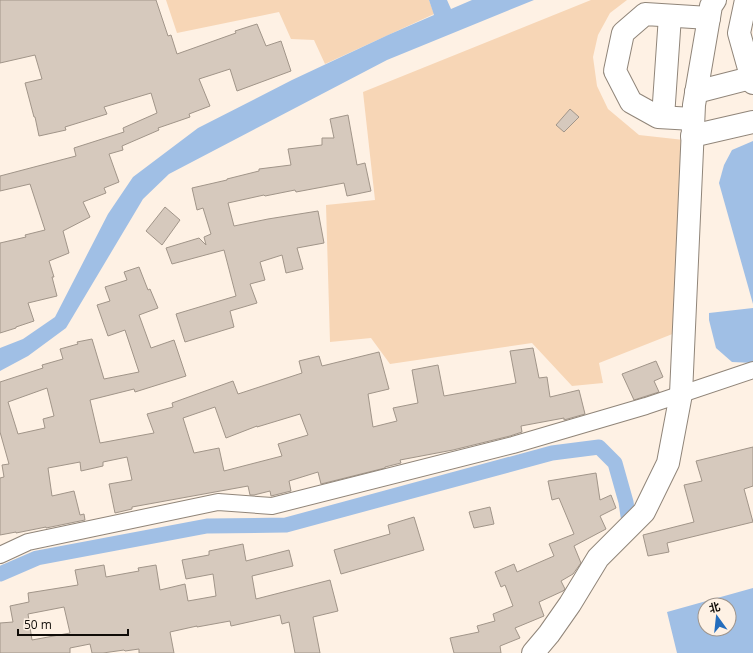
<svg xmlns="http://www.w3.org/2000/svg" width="753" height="653" viewBox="0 0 753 653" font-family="'Open Sans','Noto Sans SC',sans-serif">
<rect width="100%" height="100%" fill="#fef1e4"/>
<g fill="#f7d6b6">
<polygon points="166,0 429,0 434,14 325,64 314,40 291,39 279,12 177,33"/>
<polygon points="591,0 627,0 610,13 598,35 593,57 597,86 608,109 639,135 684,140 675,333 599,363 603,383 572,386 532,343 390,364 371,338 330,342 326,205 375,200 363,92"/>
</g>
<g fill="#a0bfe5" fill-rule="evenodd">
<polygon points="429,0 447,0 451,9 472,0 534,0 387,60 169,174 143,199 66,328 28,356 0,371 0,348 23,339 55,317 108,214 133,177 198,128 292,80 388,35 434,15"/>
<polygon points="753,141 753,304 719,183 724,165 732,150"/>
<polygon points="753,308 753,363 732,362 716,348 709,320 709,313"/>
<path d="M753,588V653H677L667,612ZM705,605H729V629H705Z"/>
</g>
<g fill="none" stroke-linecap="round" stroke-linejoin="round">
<polyline stroke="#a0bfe5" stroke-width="15" points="0,574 37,558 207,526 286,525 552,453 599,447 615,463 626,502 628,516"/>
</g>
<g fill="#d6c9bd" stroke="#a19589" fill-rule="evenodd">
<polygon points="0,0 156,0 168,36 171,35 177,54 236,33 235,31 257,24 266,46 281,41 291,71 237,91 230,69 199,79 210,106 189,114 190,117 158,128 159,130 122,146 123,150 109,154 119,182 104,188 106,193 83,202 90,217 63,231 69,253 49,261 54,277 52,277 57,296 28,303 34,321 16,327 16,328 0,333 0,243 26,237 25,235 45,230 30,184 0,191 0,176 76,156 74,148 124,132 123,128 157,113 151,93 104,107 107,114 65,127 66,130 39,136 35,117 34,117 25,83 42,79 35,55 0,63"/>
<polygon points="570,109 579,117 564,132 556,125"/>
<polygon points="348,115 357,165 365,163 371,191 347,196 344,183 296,192 295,190 265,196 264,195 228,203 234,226 268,219 318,211 324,243 297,248 303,269 286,273 282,255 260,262 265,280 250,284 257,303 230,311 234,327 185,342 176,314 236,296 224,250 172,264 166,248 199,238 206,245 204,237 211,234 203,208 197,210 192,188 227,180 227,179 259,171 259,169 291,165 288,149 322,145 322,138 334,138 330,119"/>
<polygon points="165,207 180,220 162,245 146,231"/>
<path d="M139,267L148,290L150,289L158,308L139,315L151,348L174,340L186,376L135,392L134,389L90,400L100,443L154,433L147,414L173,407L172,403L233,381L238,394L302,373L299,361L319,356L322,366L379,352L389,389L368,394L373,427L397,421L393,408L418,403L412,370L438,365L444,396L516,383L510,351L533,348L539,378L547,377L550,397L579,390L585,414L564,420V418L521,426L522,432L510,436L453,450L400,460L401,463L385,467V468L321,484L318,472L289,481L291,491L271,496L270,491L254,495H250L248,486L132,507V509L115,513L109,484L132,480L127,457L103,462V466L81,471L80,462L48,468L52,496L74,491L80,515L84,514L85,520L46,528V527L16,533V532L0,535V478L4,477L2,465L9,464L0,432V382L43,368L42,365L63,359L60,349L78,344L77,342L92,339L104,379L139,372L125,330L108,336L97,305L110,301L105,287L127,280L124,272ZM47,388L54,416L43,419L45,428L18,434L8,402ZM215,407L226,438L257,426V427L300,414L308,435L278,444L282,456L224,471L219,448L194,453L183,418Z"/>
<polygon points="656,361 663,377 654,381 659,392 634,400 622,374"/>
<polygon points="753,447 753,486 744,489 753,522 667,543 669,552 648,556 643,535 694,522 684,485 702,481 696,461"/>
<polygon points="596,473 600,500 611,495 616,508 600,516 606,529 574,546 581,563 573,574 561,581 565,589 563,591 539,602 544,616 515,628 520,638 500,646 501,653 454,653 450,638 479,632 477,626 495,621 493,614 513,606 505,585 501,587 495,572 514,564 517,572 554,556 549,544 574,534 559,498 552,500 548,481"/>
<polygon points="490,507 494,524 474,528 469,512"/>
<polygon points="414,517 424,550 341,574 334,550 390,534 388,525"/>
<path d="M243,544L246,561L289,550L293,566L252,576L256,599L330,580L338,611L313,617L320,653H295L289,622L282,624L280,615L231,626L230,621L197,627V626L170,632L174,653H139V649L125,651L124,650L103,653H92L90,644L70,648V653H0V623L13,622L10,606L29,602L28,593L78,585L75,570L104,565L106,577L139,571L138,568L156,565L160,590L185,584L188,601L216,596L213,574L186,579L182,560L209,555V551ZM64,607L70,633L32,640L28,614Z"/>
</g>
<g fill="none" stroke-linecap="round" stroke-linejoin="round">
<g stroke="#908579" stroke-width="18">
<polyline id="street" points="0,555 28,542 218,502 272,506 513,445 646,406 753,370"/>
</g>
<g stroke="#908579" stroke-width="24">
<g id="secondary">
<polyline points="746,0 739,33 753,83"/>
<polyline points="696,92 751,78"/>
<polyline points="663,117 670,16"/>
<polyline points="693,119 658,117 631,102 615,71 623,33 645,14 709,18"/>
<polyline points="692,136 753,122"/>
<polyline points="533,653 549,634 570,604 598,558 644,512 668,463 681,394 694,105 711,6 715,0"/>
</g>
</g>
<use href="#street" stroke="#fff" stroke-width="16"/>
<use href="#secondary" stroke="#fff" stroke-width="22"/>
</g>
<g transform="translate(717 617) rotate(345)"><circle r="19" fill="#fef1e4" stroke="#9f958c"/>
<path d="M0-3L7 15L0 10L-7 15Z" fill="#246dbd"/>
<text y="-6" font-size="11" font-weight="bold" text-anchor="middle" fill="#100c08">北</text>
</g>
<path d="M18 629v6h110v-6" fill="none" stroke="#100c08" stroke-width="2"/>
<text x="24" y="629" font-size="12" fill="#100c08" stroke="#fef1e4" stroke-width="3" paint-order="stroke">50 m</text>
</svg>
